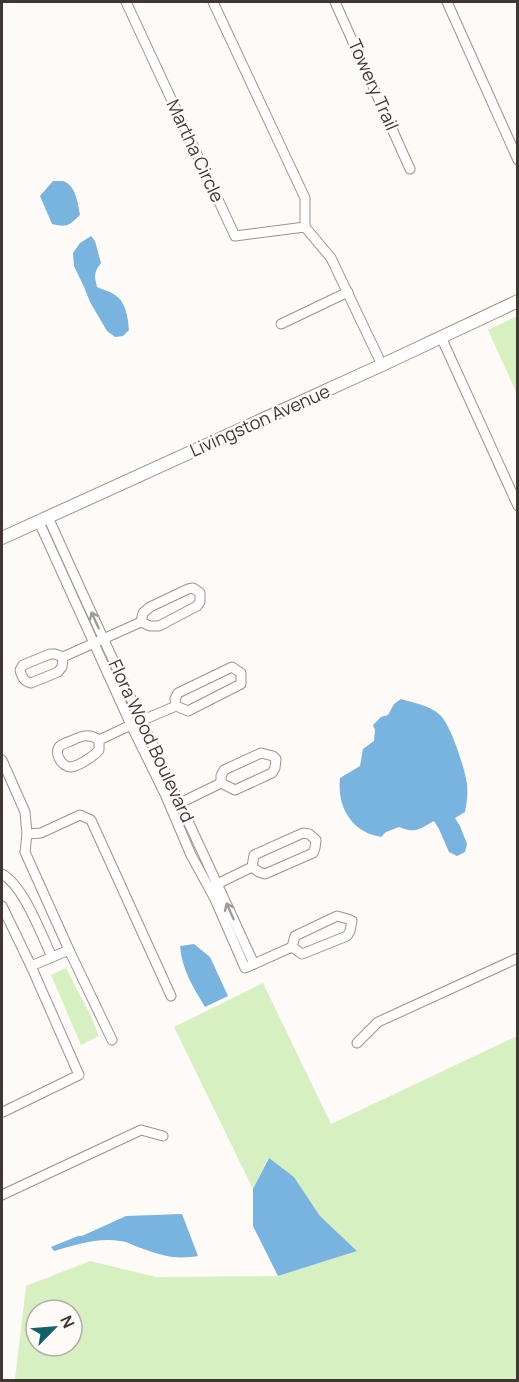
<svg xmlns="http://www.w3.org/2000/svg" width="519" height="1382" viewBox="0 0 519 1382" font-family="Manrope,sans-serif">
<rect width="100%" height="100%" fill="#fefaf8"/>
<g fill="#d6f0c1" fill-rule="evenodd">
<polygon points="517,316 517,394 488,330"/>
<polygon points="66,968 90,1014 99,1036 81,1045 51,975"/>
<path d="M263,983L331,1124L517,1036V1380H15L26,1286L90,1261L156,1277L278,1276L357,1251L320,1216L294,1177L268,1158L253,1189L174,1027ZM36,1310H72V1346H36Z"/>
</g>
<g fill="#79b3df">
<path d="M53,181C54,181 62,181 63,181C76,185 78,204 80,215C69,225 68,228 52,224L40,196Z"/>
<path d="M91,236L95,241L101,263C94,273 94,275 97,287C103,290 110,291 115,295C126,302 128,318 129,330L123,336L115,337L107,331L90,302L84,287L74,266L73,253L80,243Z"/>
<path d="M401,699C414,703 429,705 440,715C451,725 465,769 467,784C468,793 467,802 465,812L455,818L460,826L467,844L465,852L457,856L449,852L439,829L434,821C419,829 416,834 399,827L386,832L381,837C351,832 337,807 340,778L360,766L363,749L374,741L375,730L373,725L381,717L388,715L394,704Z"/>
<path d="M194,944L210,957L228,996L205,1007C193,987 182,970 180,946Z"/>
<polygon points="269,1158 294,1177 320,1216 357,1251 278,1276 253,1226 253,1189"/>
<path d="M182,1214L198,1256C173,1260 161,1255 138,1247C132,1245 126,1241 120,1241C99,1237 74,1245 54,1251L51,1247L78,1236H82L126,1216Z"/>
</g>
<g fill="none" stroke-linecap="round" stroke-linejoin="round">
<g stroke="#a48f86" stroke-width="11">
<g id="minor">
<polyline points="126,2 235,236 305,227 305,198 213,2"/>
<polyline points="335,2 410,169"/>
<polyline points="447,2 518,160"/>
<polyline points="305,227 331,258 382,365"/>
<polyline points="281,324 348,292"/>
<polyline points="441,337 518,506"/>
<path d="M48,517C115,667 186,815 254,964"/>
<polyline points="39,522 131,725 165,794 191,855 214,897 245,968 292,947 295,936 337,916 348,919 352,921 350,931 347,936 302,954 292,947"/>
<path d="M63,657L62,667L58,672L31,683C24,681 22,678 20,670L23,665L50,654H55L63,657L141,622L143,613L150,607L188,589L193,588L200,593V602L197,606L159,626H150L141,622"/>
<path d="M99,740V750C94,756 79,766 71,767C62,767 53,753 60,746C63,743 69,742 73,740C83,735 90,734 99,740L131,725L176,706L175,699L178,693L232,667L241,673V684L188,711L176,706"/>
<polyline points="2,760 25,812 27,834 25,852 69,950 112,1040"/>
<polyline points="176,805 221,783 221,776 224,770 261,753 273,756 276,759 275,768 272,773 235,790 221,783"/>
<polyline points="27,834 41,833 80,815 91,820 171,996"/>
<path d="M2,874C24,886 41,934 52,957"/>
<polyline points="211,887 252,867 254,855 303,833 309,834 316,840 315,848 313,853 265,874 259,872 252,867"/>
<polyline points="2,906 31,966 79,1075 3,1112"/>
<polyline points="31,966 69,950"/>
<polyline points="357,1043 378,1022 518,958"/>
<polyline points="2,1195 141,1130 163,1136"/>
</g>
</g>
<g stroke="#a48f86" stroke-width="14">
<polyline id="tertiary" points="2,538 382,365 518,301"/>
</g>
<use href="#minor" stroke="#fff" stroke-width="9"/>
<use href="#tertiary" stroke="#fff" stroke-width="12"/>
</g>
<defs><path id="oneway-shaft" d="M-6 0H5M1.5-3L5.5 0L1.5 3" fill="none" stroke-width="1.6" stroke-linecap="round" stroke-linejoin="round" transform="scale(1.5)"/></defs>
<g stroke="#a09b99">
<use href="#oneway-shaft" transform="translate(95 620) rotate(-114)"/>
<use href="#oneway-shaft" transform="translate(230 911) rotate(-114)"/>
</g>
<g text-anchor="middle" stroke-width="5" stroke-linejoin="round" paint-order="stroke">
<g font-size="18" fill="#403733" stroke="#fefaf8">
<text transform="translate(373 85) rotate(66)" y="6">Towery Trail</text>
<text transform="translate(195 151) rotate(65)" y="6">Martha Circle</text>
<text transform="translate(260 421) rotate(-24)" y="6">Livingston Avenue</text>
<text transform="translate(151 741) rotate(65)" y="6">Flora Wood Boulevard</text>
</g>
</g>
<rect width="519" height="1382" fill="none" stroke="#403733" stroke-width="6"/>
<g transform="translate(54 1328) rotate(65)"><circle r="28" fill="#fefaf8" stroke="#b2aca9" stroke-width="1.5"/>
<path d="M0-4.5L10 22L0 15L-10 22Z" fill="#13616b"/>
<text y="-9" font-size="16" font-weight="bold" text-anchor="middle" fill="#403733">N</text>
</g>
</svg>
